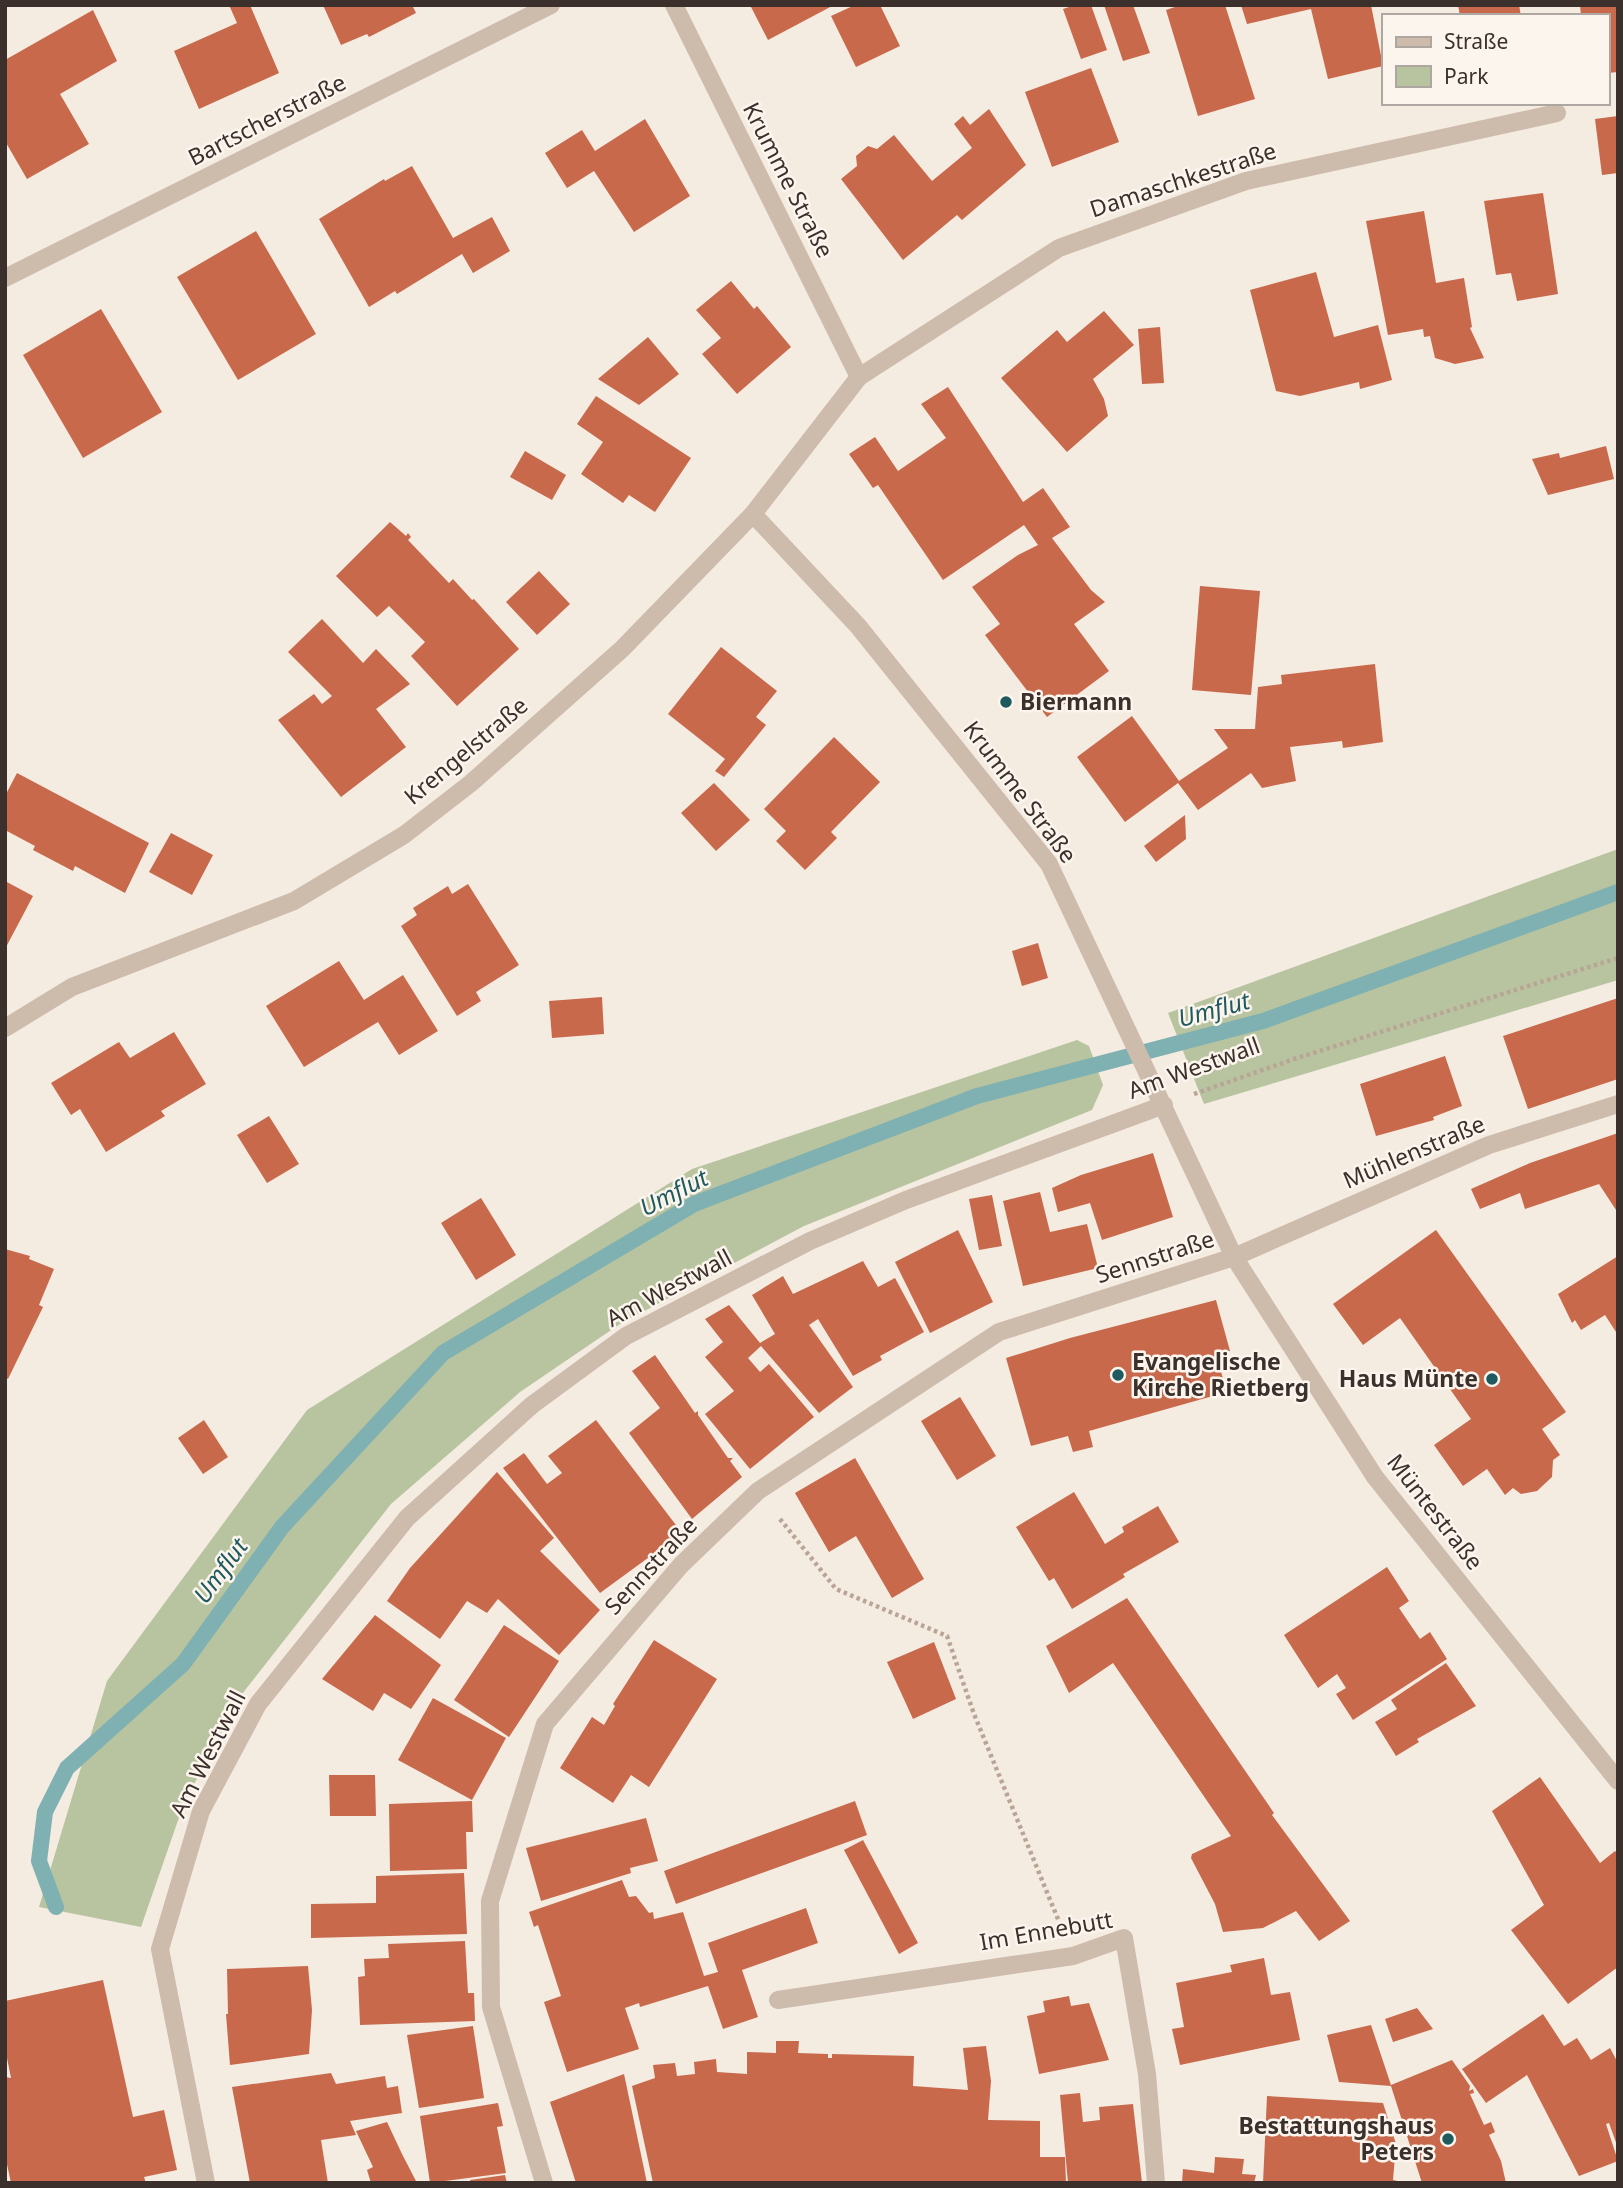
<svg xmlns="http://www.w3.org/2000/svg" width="1623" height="2188" viewBox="0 0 1623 2188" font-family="'Noto Sans',sans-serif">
<rect width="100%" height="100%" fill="#f4ebe1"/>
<g fill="#b8c4a0">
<polygon points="1618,849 1618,980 1204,1104 1168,1013"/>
<polygon points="1077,1040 1089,1046 1103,1085 1092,1110 804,1226 620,1324 520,1392 391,1504 242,1694 184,1803 141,1927 39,1907 107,1681 307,1410 692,1169"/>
</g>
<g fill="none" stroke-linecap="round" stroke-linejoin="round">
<polyline stroke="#7fb0b2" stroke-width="16" points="56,1907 39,1861 45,1812 67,1768 183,1664 282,1527 443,1353 694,1204 977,1096 1263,1021 1618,892"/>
</g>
<g fill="#c8694b">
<polygon points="229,5 250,5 279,73 199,109 174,51 237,23"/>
<polygon points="323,5 412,5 416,13 369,37 367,34 341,45"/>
<polygon points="750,5 834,5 768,40"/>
<polygon points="855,5 880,5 900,46 856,67 831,16"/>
<polygon points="1075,5 1091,5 1107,50 1081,59 1063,9"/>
<polygon points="1104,5 1133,5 1150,53 1123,61"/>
<polygon points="1181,5 1225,5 1255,99 1198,116 1166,10"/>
<polygon points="1241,5 1371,5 1383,66 1328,79 1311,9 1247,24"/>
<polygon points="1458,5 1519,5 1521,16 1460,16"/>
<polygon points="1580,5 1618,5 1618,72 1607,73 1607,16 1581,16"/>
<polygon points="93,10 117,61 60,94 89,144 27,179 5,141 5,60"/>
<polygon points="1091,68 1119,142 1052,167 1025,92"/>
<polygon points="989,109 1026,165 962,220 957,215 903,260 841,179 857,166 856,156 868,146 877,149 894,135 932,181 972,148 954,124 963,116 970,125"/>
<polygon points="1618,116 1618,173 1602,175 1595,119"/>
<polygon points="645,119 690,196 634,232 594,171 567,188 545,153 582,130 595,151"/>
<polygon points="412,166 453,238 492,217 510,251 473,273 462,254 397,294 395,291 369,307 319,219 384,179 385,181"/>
<polygon points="1543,193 1558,294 1517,301 1511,273 1496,275 1484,201"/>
<polygon points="1424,211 1436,283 1464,278 1472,327 1470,328 1484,358 1455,364 1435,358 1430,336 1424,337 1423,329 1388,335 1366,221"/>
<polygon points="256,231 316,334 238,380 177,277"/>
<polygon points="1316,272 1334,337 1378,325 1392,380 1360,389 1359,382 1300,396 1276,391 1250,290"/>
<polygon points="731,281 754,309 757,306 791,347 737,394 702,354 721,338 696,310"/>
<polygon points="101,309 162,412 83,458 23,355"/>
<polygon points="1104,311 1134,345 1093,379 1104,399 1108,416 1067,452 1001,378 1057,330 1067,342"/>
<polygon points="1160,327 1164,383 1142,384 1138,329"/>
<polygon points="648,337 679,374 639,405 598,379"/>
<polygon points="948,387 1023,502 1043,488 1070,527 1052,538 1091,590 1105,602 1074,624 1109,671 1047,717 985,635 1000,624 972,587 1018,555 1038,545 1024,525 943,580 878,485 873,488 849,454 875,437 898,471 946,438 921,404"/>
<polygon points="596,396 691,458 655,512 629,495 623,503 581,474 603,442 577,424"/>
<polygon points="1606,446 1614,479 1548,495 1532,459 1559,453 1560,458"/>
<polygon points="525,451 566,475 552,500 510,477"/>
<polygon points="390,522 406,536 408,533 411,537 408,540 449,583 453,579 472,600 474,599 519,649 457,706 411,656 425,642 389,606 377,617 336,576"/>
<polygon points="539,571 570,604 537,635 506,602"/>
<polygon points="1200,586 1260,591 1251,695 1192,690"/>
<polygon points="322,619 363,663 376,649 410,684 376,709 406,747 341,797 278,720 314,694 322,704 332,696 288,652"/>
<polygon points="721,647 777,691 756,717 766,725 724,777 715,771 725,759 668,714"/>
<polygon points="1375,664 1383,742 1343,748 1342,741 1290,747 1296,781 1262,788 1251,773 1198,810 1178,783 1125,822 1077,757 1132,716 1179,781 1228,748 1214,729 1255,729 1258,687 1282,684 1281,675"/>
<polygon points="834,737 880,782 831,832 837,838 805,870 776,841 786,831 764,809"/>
<polygon points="17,773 149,843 125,893 75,866 73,871 33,850 35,846 5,830 5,796"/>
<polygon points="714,783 750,820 716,851 681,813"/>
<polygon points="1185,815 1186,839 1156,862 1144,846"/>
<polygon points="171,833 213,855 192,895 149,872"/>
<polygon points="5,881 33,896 5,949"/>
<polygon points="468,884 519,965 476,992 481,1001 457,1016 401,926 417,915 413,908 448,886 452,894"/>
<polygon points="1038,943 1048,978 1022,986 1012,951"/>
<polygon points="339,961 364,1000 403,975 438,1031 399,1055 378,1022 304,1067 266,1006"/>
<polygon points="602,997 604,1034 552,1038 549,1001"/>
<polygon points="1618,998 1618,1079 1528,1109 1503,1036"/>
<polygon points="174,1032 206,1084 161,1111 165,1116 106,1152 80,1109 71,1115 51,1083 119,1042 130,1058"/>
<polygon points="1445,1056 1462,1106 1433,1117 1434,1120 1376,1136 1360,1084"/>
<polygon points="269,1116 299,1164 267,1183 237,1135"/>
<polygon points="1618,1133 1618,1213 1599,1184 1525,1209 1520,1193 1480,1209 1471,1189 1530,1163"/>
<polygon points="1153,1153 1173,1217 1102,1240 1090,1203 1058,1212 1052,1188 1081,1175"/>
<polygon points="1040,1192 1050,1232 1087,1224 1098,1268 1023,1286 1003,1201"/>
<polygon points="992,1195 1002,1246 979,1250 969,1199"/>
<polygon points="481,1198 516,1255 476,1280 441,1223"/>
<polygon points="958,1230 993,1302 930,1333 895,1262"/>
<polygon points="1436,1230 1566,1412 1542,1429 1560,1455 1553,1460 1552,1477 1537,1491 1521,1494 1513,1488 1505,1495 1487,1469 1463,1486 1434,1445 1471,1419 1400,1318 1363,1345 1333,1304"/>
<polygon points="5,1249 30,1256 29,1259 54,1269 39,1305 43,1307 8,1379 5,1377"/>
<polygon points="1618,1256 1618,1335 1605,1315 1581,1330 1575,1320 1572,1323 1558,1294"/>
<polygon points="863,1261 878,1287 895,1278 924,1332 880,1356 882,1360 853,1376 818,1319 809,1325 853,1387 819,1413 761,1346 748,1358 760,1372 769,1364 814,1417 750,1469 705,1414 734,1391 705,1357 723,1342 705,1319 729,1305 760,1343 775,1334 752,1295 783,1276 793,1294"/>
<polygon points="1216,1300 1230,1351 1216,1355 1227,1392 1089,1431 1093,1447 1073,1452 1068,1436 1031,1446 1006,1358 1070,1338"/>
<polygon points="655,1355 695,1413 698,1411 698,1415 728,1458 733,1458 730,1461 742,1477 692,1519 629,1433 660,1408 632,1371"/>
<polygon points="960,1397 996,1456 957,1480 921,1421"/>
<polygon points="204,1420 228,1457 203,1474 178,1438"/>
<polygon points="596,1420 682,1533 600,1593 503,1468 524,1453 547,1484 562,1473 548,1456"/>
<polygon points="855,1458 924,1579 892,1598 856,1536 829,1552 795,1493"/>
<polygon points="497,1472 554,1538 540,1551 600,1610 559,1655 498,1599 487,1613 467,1601 440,1639 387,1601 410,1568"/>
<polygon points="1074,1492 1105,1544 1124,1532 1122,1527 1158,1506 1179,1542 1123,1574 1125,1577 1072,1609 1054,1578 1049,1581 1016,1527"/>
<polygon points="1387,1567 1409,1601 1399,1608 1420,1639 1430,1632 1447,1659 1353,1720 1336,1694 1346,1688 1337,1674 1318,1688 1284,1635"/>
<polygon points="1127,1598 1274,1813 1272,1815 1350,1921 1319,1941 1296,1911 1263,1928 1223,1932 1215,1904 1191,1858 1192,1854 1231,1836 1113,1663 1069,1693 1046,1646"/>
<polygon points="375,1615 441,1665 411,1709 384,1693 373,1711 322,1679"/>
<polygon points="504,1625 559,1661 509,1737 454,1700"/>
<polygon points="654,1640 717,1679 649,1787 631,1775 613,1803 560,1768 592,1717 604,1725 615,1706 613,1704"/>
<polygon points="934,1642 956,1699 913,1719 887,1662"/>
<polygon points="1446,1663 1476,1706 1417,1739 1419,1742 1396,1756 1375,1722 1397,1709 1391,1700"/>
<polygon points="433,1698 506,1738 472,1800 398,1760"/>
<polygon points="329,1775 375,1775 376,1816 330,1816"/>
<polygon points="1540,1777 1600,1863 1615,1851 1618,1854 1618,1967 1568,2004 1511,1930 1544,1905 1492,1811"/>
<polygon points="472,1801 473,1832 466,1832 467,1869 390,1871 389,1804"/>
<polygon points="855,1801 867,1835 676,1904 664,1871"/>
<polygon points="646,1818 658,1861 630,1868 631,1873 541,1901 526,1848"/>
<polygon points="863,1840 918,1943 899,1954 844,1850"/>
<polygon points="464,1873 467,1934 311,1938 311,1904 376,1903 376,1876"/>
<polygon points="622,1880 629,1897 636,1896 649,1913 653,1912 654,1919 683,1912 704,1976 718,1972 708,1943 806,1908 818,1943 742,1970 758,2017 723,2029 708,1986 640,2007 639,2003 625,2008 639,2049 567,2072 544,2002 561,1996 538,1925 534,1927 529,1912"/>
<polygon points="465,1941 468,1993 474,1993 475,2021 360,2025 358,1977 365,1976 364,1959 389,1958 388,1944"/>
<polygon points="1264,1958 1271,1995 1290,1992 1300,2040 1180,2065 1172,2029 1184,2027 1176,1983 1232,1972 1230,1965"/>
<polygon points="308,1966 312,2010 309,2054 230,2065 226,2014 228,2014 227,1969"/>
<polygon points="103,1980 133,2117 164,2110 177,2170 144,2177 146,2183 11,2183 5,2155 5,2077 11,2078 5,2048 5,2001"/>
<polygon points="1069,1996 1071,2006 1089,2003 1109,2060 1039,2074 1027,2016 1045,2012 1043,2001"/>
<polygon points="1417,2008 1433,2029 1393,2042 1385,2019"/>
<polygon points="1543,2014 1564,2046 1577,2038 1591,2060 1610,2048 1618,2063 1618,2148 1609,2123 1606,2124 1618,2161 1579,2176 1527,2075 1486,2103 1462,2069"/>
<polygon points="1371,2025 1391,2085 1452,2060 1470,2086 1469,2091 1473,2089 1474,2093 1470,2094 1484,2125 1491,2122 1495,2132 1489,2135 1501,2161 1506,2183 1422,2183 1391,2086 1339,2082 1327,2035"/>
<polygon points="473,2026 484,2098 419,2108 407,2035"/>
<polygon points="776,2041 799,2041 798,2053 828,2054 828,2058 832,2058 832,2054 914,2056 913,2086 968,2090 963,2048 986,2046 991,2081 988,2120 1040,2121 1040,2157 1065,2157 1066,2183 653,2183 632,2086 655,2078 653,2065 675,2063 677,2076 695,2074 694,2062 716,2059 717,2072 747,2074 747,2052 776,2053"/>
<polygon points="331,2073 336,2084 385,2076 387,2088 398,2086 402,2113 350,2121 356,2135 321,2140 328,2183 250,2183 232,2087"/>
<polygon points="624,2074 647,2183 576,2183 550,2102"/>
<polygon points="1080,2093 1083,2122 1100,2120 1099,2107 1133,2104 1142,2183 1068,2183 1060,2095"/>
<polygon points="1267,2096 1383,2103 1396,2144 1393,2180 1407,2183 1263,2183"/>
<polygon points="498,2103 503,2126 497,2127 506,2173 430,2183 420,2116"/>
<polygon points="387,2122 402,2154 417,2183 371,2183 367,2170 373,2167 356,2131"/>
<polygon points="1215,2157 1244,2159 1242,2174 1256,2175 1254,2183 1182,2183 1183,2169 1214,2173"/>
<polygon points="505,2175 507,2183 471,2183 470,2180"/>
</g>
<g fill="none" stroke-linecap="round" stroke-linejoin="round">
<g stroke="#b9a596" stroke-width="4.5" stroke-dasharray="3.5 3.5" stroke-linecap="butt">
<polyline points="1194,1094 1294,1059 1618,958"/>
<polyline points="780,1519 836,1589 947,1636 974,1714 1060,1924"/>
</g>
<g stroke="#cdbbac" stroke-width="18">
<polyline points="674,5 859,377"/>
<polyline points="5,278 551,5"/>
<polyline points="753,514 858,626 1049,864 1234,1257 1375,1477 1618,1781"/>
<polyline points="5,1028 72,987 294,901 404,835 471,783 622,649 753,514 859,377 1059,248 1246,181 1557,113"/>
<polyline points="778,2000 1073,1956 1124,1938 1147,2074 1156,2183"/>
<polyline points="206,2183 160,1949 201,1811 258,1704 407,1518 532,1405 626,1336 810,1241 906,1200 1164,1105"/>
<polyline points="544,2183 491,2007 490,1901 545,1724 681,1565 758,1491 999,1332 1234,1257 1489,1145 1618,1104"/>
</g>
</g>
<g fill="#1f5a5e" stroke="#fbf5ee" stroke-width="2.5">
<circle cx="1006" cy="702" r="7"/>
<circle cx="1118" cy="1375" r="7"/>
<circle cx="1492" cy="1379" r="7"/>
<circle cx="1448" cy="2139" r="7"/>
</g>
<g text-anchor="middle" stroke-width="5" stroke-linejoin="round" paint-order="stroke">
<g font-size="23" fill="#3b302b" stroke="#fbf5ee">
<text transform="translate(267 120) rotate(-27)" y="8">Bartscherstraße</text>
<text transform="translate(788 180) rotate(63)" y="8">Krumme Straße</text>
<text transform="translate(1183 180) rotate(-18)" y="8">Damaschkestraße</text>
<text transform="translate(466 751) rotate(-40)" y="8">Krengelstraße</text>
<text transform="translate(1020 792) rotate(53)" y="8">Krumme Straße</text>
<text transform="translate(1194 1068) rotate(-20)" y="8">Am Westwall</text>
<text transform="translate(1414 1152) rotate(-23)" y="8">Mühlenstraße</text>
<text transform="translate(1155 1257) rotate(-18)" y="8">Sennstraße</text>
<text transform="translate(669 1288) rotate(-28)" y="8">Am Westwall</text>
<text transform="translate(1435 1512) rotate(52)" y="8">Müntestraße</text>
<text transform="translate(651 1566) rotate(-47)" y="8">Sennstraße</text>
<text transform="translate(208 1754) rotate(-63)" y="8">Am Westwall</text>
<text transform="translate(1046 1931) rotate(-10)" y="8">Im Ennebutt</text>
</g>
<g font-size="23" font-weight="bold" fill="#3b302b" stroke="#fbf5ee" text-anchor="start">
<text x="1020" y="710">Biermann</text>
<text x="1132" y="1370">Evangelische<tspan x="1132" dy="26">Kirche Rietberg</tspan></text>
<text x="1478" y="1387" text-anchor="end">Haus Münte</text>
<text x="1434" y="2134" text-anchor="end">Bestattungshaus<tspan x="1434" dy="26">Peters</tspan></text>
</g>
<g font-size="24" font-style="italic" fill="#1f5a5e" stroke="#fbf5ee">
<text transform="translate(1214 1010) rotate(-15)" y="8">Umflut</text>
<text transform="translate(674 1193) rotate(-27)" y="8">Umflut</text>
<text transform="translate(221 1571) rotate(-54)" y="8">Umflut</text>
</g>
</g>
<rect width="1623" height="2188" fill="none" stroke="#3b302b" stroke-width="14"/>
<rect x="1382" y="14" width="228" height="91" fill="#fbf5ee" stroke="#aea6a0" stroke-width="2"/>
<rect x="1396" y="37" width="35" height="10" fill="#cdbbac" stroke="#aea6a0" stroke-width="2"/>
<text x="1444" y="49" font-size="21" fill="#3b302b">Straße</text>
<rect x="1396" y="66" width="35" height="21" fill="#b8c4a0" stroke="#aea6a0" stroke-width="2"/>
<text x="1444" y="84" font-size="21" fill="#3b302b">Park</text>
</svg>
